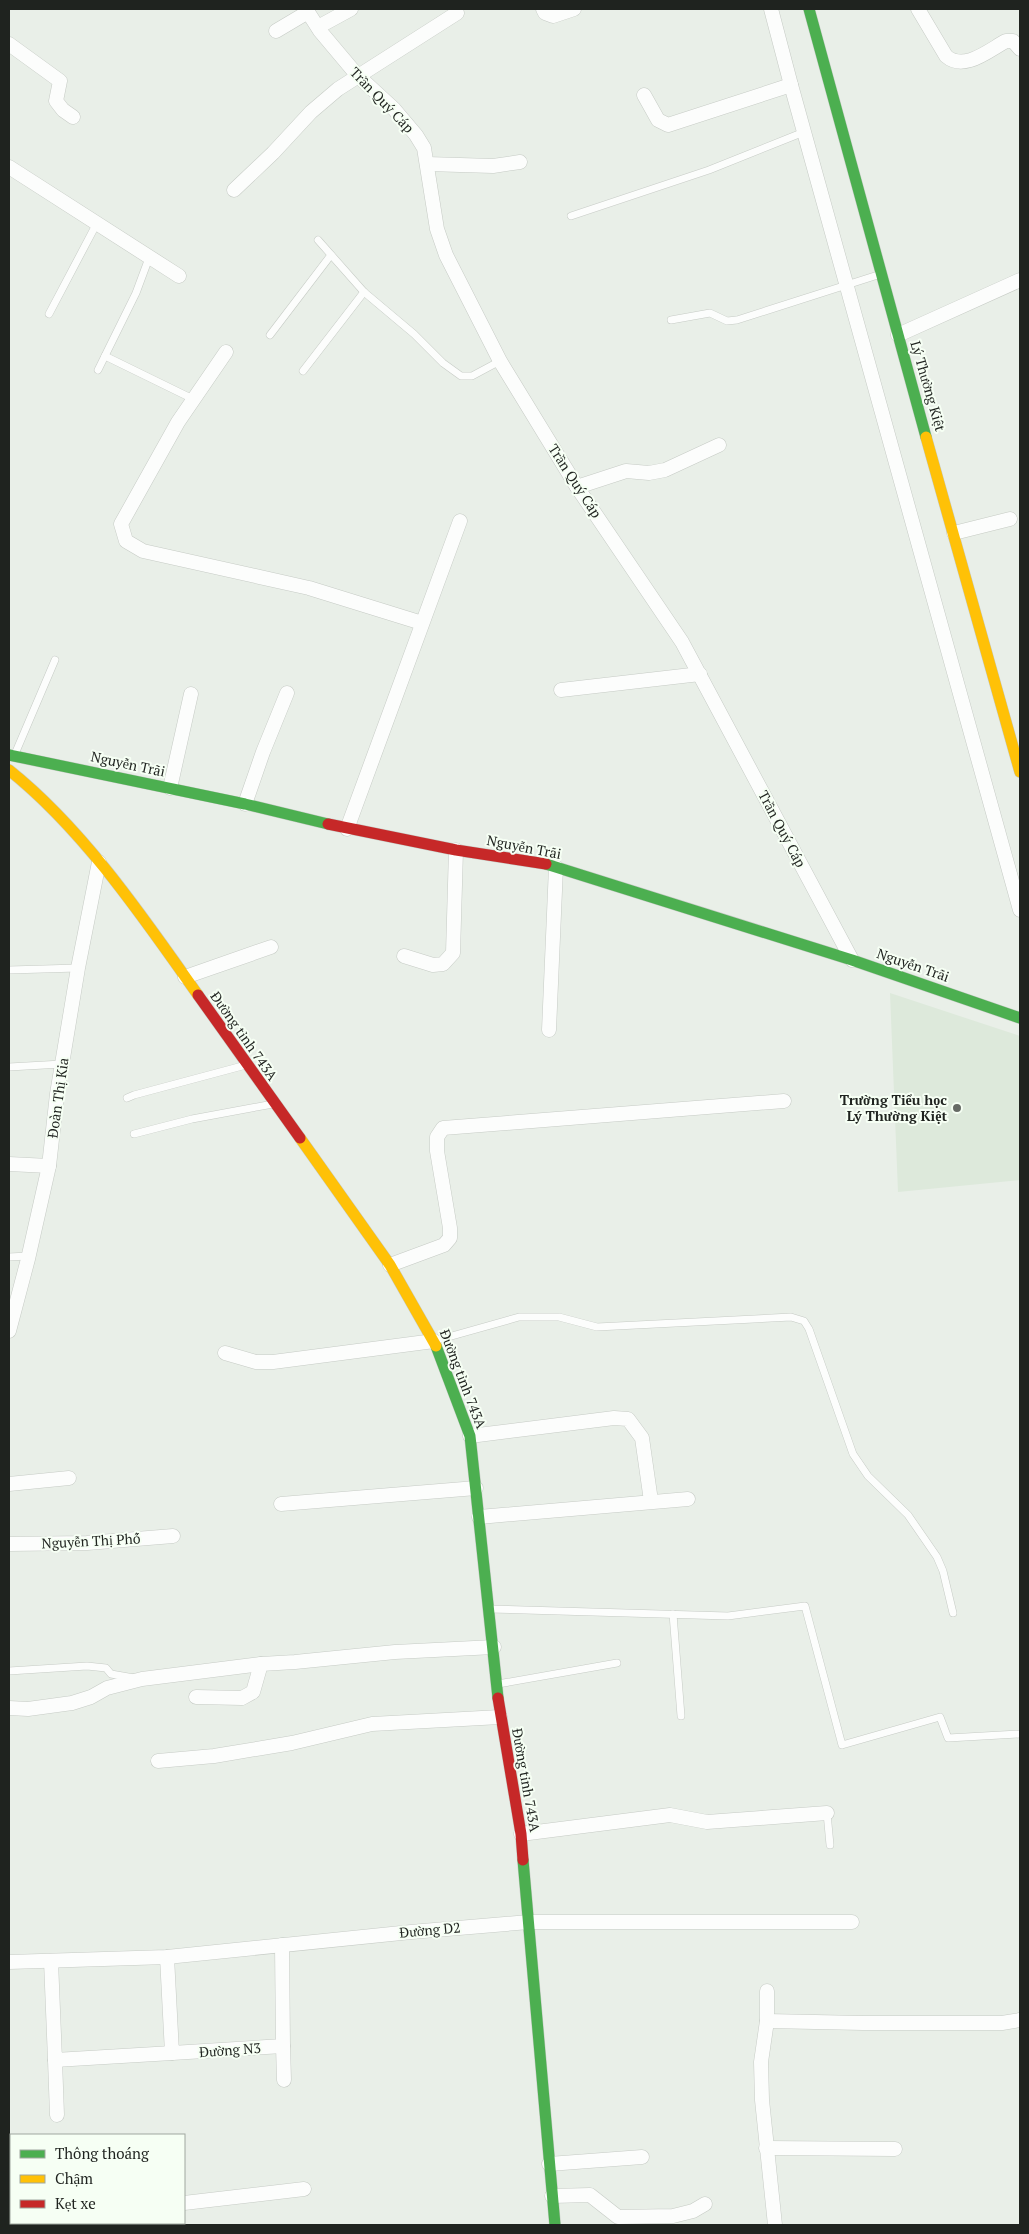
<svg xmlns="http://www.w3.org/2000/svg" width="1029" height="2234" viewBox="0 0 1029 2234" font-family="'PT Serif',serif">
<rect width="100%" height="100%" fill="#e9efe8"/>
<polygon fill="#dde9db" points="890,993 1020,1036 1020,1180 898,1192"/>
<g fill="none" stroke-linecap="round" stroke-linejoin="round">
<g stroke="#c6cbc5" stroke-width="8">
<g id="lane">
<polyline points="571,216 709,170 804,132"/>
<polyline points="318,240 364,292 414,334 443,363 461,376 472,376 500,361"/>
<polyline points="49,314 97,223"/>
<polyline points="671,320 710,313 727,321 737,320 881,274"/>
<polyline points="270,335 331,255"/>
<polyline points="105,356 193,399"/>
<polyline points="98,370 136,293 149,258"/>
<polyline points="303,371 364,292"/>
<polyline points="15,754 55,660"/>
<polyline points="9,970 78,968"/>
<polyline points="9,1067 62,1064"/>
<polyline points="127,1098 134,1095 246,1065"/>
<polyline points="134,1134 192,1119 273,1104"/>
<polyline points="9,1257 28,1256"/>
<polyline points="434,1341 519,1317 559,1317 597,1327 791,1317 804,1321 809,1329 853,1454 868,1476 908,1515 937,1557 943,1571 953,1613"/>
<polyline points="490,1609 728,1616 805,1606 842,1745 940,1717 948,1738 1020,1734"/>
<polyline points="673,1614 681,1716"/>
<polyline points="9,1671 87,1666 106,1668 111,1674 134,1678"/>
<polyline points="498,1684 617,1663"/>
<polyline points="827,1813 830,1845"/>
</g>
</g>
<g stroke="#c6cbc5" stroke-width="15">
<g id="street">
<polyline points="306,9 320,31 357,75 394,109 416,135 424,148 437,229 446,255 500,361 577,487 682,642 852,960"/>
<polyline points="543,9 545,13 553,16 574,9"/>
<polyline points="771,9 791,85 1020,910"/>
<path d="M918,9L946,56C964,72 989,50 1006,41H1013L1020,49"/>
<polyline points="318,27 351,9"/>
<polyline points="276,31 308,12"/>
<polyline points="9,44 60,81 56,101 63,110 73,117"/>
<polyline points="644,95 658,120 668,125 791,85"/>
<polyline points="427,164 493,166 520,162"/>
<polyline points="9,167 179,276"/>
<polyline points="234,190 273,153 311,112 338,89 457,13"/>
<polyline points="898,335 1020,280"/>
<polyline points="226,352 178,422 121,524 126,541 143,551 309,588 422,623"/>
<polyline points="577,487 626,471 649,473 665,470 719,445"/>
<polyline points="954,533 1010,519"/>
<polyline points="561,690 700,674"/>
<polyline points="170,788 191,694"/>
<polyline points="245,804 263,752 287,693"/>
<polyline points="347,829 460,521"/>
<polyline points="404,956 433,965 443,964 453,953 456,850"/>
<polyline points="185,977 271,947"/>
<polyline points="549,1030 556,867"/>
<polyline points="9,1164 49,1166"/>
<polyline points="390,1265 444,1245 450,1238 450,1228 437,1151 437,1137 443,1128 784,1101"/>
<polyline points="9,1331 28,1259 49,1166 57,1094 78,968 99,862"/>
<polyline points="225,1353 256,1362 273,1362 434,1341"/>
<polyline points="470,1436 614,1418 628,1419 642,1438 651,1501"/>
<polyline points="9,1484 69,1478"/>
<polyline points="281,1504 476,1488"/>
<polyline points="479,1517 688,1499"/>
<polyline points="9,1544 87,1543 173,1536"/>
<polyline points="196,1697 242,1698 253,1692 261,1664 295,1662 395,1652 494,1647"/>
<polyline points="9,1708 28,1709 72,1703 91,1697 107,1688 142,1679 261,1664"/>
<polyline points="158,1761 214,1756 292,1743 372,1724 500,1717"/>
<polyline points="521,1834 670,1815 707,1822 827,1813"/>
<polyline points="167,1957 172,2053 283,2046 282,1945"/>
<polyline points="51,1961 55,2060 172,2053"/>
<polyline points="9,1962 167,1957 411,1932 529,1922 852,1922"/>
<polyline points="767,1991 767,2021 761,2062 762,2100 775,2225"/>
<polyline points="767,2021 863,2023 1002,2023 1020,2020"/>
<polyline points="283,2046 284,2080"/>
<polyline points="55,2060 57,2115"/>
<polyline points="766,2148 895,2149"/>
<polyline points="549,2164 642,2157"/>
<polyline points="552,2196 590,2195 618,2217 673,2216 693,2211 705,2204"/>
<polyline points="184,2203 304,2189"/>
<polyline points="9,2217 11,2217"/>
</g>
</g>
<g stroke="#c6cbc5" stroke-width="12">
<g id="fast">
<polyline points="809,9 926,437"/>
<polyline points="9,755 245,804 328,824"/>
<polyline points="546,864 852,960 1020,1018"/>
<polyline points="436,1346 470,1436 498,1698"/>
<polyline points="523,1860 555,2225"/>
</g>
</g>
<g stroke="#c6cbc5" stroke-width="12">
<g id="slow">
<polyline points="926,437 1020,772"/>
<path d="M9,770C83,829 143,917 198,995"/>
<polyline points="300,1138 390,1265 436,1346"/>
</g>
</g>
<g stroke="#c6cbc5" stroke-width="12">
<g id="jam">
<polyline points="328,824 456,850 546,864"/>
<polyline points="198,995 300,1138"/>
<polyline points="498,1698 521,1834 523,1860"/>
</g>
</g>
<use href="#lane" stroke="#fcfdfc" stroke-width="7"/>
<use href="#street" stroke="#fcfdfc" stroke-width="14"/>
<use href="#fast" stroke="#4caf50" stroke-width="11"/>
<use href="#slow" stroke="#ffc107" stroke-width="11"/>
<use href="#jam" stroke="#c62828" stroke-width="11"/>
</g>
<circle fill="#666a65" stroke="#f6fff4" stroke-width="2" cx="957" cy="1108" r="5"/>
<g text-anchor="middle" stroke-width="4" stroke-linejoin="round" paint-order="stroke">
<g font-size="14" fill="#1f231f" stroke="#f6fff4">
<text transform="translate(382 100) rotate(46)" y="5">Trần Quý Cáp</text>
<text transform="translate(928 386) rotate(74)" y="5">Lý Thường Kiệt</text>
<text transform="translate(575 481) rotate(57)" y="5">Trần Quý Cáp</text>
<text transform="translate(128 764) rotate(12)" y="5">Nguyễn Trãi</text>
<text transform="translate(782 829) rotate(62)" y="5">Trần Quý Cáp</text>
<text transform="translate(524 847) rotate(11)" y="5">Nguyễn Trãi</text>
<text transform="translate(913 965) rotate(19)" y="5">Nguyễn Trãi</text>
<text transform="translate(244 1036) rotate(55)" y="5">Đường tỉnh 743A</text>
<text transform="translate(58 1098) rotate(-82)" y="5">Đoàn Thị Kia</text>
<text transform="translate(463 1379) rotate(69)" y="5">Đường tỉnh 743A</text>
<text transform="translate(91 1541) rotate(-3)" y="5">Nguyễn Thị Phố</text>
<text transform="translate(526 1780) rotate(80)" y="5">Đường tỉnh 743A</text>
<text transform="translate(430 1930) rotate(-5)" y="5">Đường D2</text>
<text transform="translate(230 2050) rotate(-4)" y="5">Đường N3</text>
</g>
<g font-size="14" font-weight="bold" fill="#1f231f" stroke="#f6fff4" text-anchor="end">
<text x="947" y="1105">Trường Tiểu học<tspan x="947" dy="16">Lý Thường Kiệt</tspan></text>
</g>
</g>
<rect width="1029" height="2234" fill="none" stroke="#1f231f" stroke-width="20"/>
<rect x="10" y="2134" width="175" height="90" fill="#f6fff4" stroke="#a0a79f"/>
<rect x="20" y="2150" width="25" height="8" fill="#4caf50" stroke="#a0a79f"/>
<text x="55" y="2159" font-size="15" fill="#1f231f">Thông thoáng</text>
<rect x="20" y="2175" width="25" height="8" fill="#ffc107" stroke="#a0a79f"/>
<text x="55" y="2184" font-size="15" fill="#1f231f">Chậm</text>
<rect x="20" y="2200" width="25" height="8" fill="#c62828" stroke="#a0a79f"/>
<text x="55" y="2209" font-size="15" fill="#1f231f">Kẹt xe</text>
</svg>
